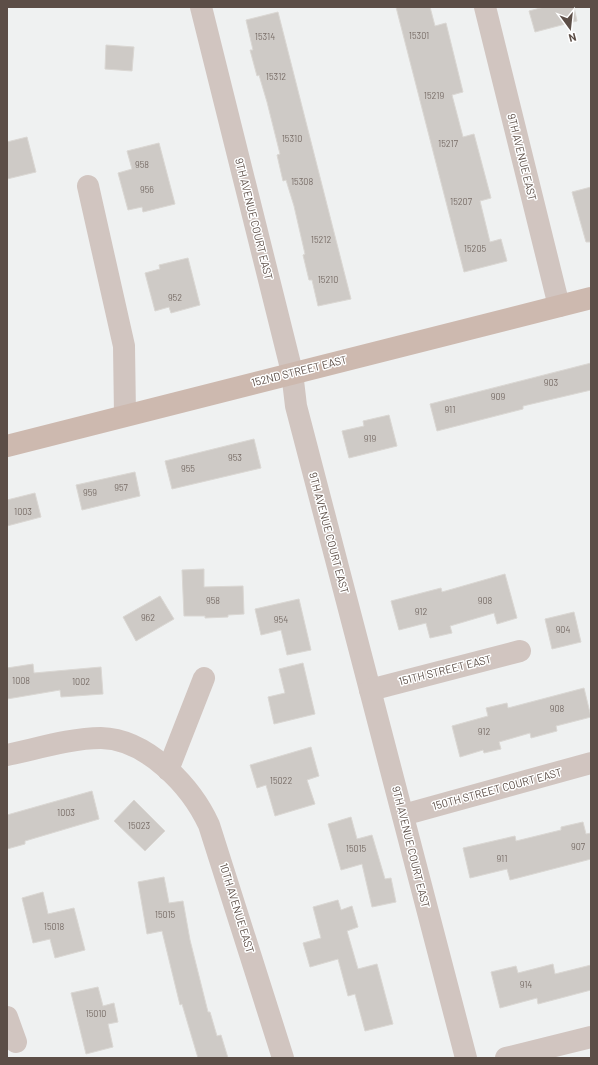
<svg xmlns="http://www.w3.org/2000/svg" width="598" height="1065" viewBox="0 0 598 1065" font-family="Barlow,sans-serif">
<rect width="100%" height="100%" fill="#eff1f1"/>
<g fill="#cecac6" stroke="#dad7d3">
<polygon points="396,7 430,7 435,26 446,23 463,92 452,95 463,137 474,134 491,198 480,201 490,242 501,239 507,261 464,272"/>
<polygon points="544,7 574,7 577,21 535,32 529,11"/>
<polygon points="278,12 351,299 318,306 312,280 309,280 303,255 305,254 294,206 286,180 283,181 277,155 280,154 267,102 259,75 257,76 250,50 253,50 246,20"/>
<polygon points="106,45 134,47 132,71 105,69"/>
<polygon points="27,137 36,172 7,179 7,142"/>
<polygon points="159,143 175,204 143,212 142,207 128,210 118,173 132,169 127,151"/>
<polygon points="591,187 591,242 586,242 572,192"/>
<polygon points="188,258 200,305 171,313 169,307 155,311 145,273 160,269 159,265"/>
<polygon points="591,363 591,390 523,406 523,409 437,431 430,404"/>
<polygon points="389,415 397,446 349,458 342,431 364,426 363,421"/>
<polygon points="254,439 261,468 172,489 165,461"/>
<polygon points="135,472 140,496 82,510 76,485"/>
<polygon points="35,493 41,517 7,526 7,500"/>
<polygon points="204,569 204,587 243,586 244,614 228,615 228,617 205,618 205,616 184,616 182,570"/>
<polygon points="505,574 517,618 497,624 494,613 450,626 452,633 430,638 426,623 399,630 391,601 441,588 442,592"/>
<polygon points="160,596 174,619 136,641 123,617"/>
<polygon points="299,599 311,650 287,655 281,630 261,635 255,609"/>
<polygon points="574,612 581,642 552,649 545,619"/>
<polygon points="303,663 315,714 274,724 268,697 285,693 279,669"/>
<polygon points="33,664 34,673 101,667 103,694 61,697 60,690 7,699 7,668"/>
<polygon points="584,688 591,717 556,726 557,731 531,738 530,733 499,742 501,749 484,753 483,750 460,757 452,726 488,716 486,708 507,703 508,708"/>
<polygon points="311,747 319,776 307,780 315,804 275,816 266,785 257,788 250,765"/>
<polygon points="92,791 99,819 25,841 25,844 7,849 7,815"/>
<polygon points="134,800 165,831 145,851 114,821"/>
<polygon points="351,817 357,839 372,835 385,879 391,878 396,902 372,907 362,864 341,870 328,824"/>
<polygon points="583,822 586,834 591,833 591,859 510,880 507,869 470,878 463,848 515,836 516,841 561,830 561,827"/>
<polygon points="164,877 169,903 183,901 190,940 208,1012 210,1012 217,1036 221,1035 228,1058 198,1058 182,1004 180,1005 162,931 147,934 138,882"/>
<polygon points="43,892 48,914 74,908 85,950 55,958 50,939 33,943 22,898"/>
<polygon points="338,900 341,910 352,906 358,927 347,931 358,969 377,964 393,1024 365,1031 355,994 348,996 338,959 310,967 303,943 321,938 313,907"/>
<polygon points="553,964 555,974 591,965 591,990 538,1004 537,998 500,1008 491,972 516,966 518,973"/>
<polygon points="98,987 103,1006 114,1003 118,1022 108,1024 113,1047 86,1054 71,993"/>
</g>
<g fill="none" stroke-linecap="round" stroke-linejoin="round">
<g stroke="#d1c5c0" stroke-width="22">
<polyline points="201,7 292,372 296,406 466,1058"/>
<polyline points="485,7 559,306"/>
<polyline points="88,186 124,346 125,415"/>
<polyline points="370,690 520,651"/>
<path d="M7,755C36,749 71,738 101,738C147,739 191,786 209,825L283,1058"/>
<polyline points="168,770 204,678"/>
<polyline points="403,815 591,763"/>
<polyline points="7,1017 16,1042"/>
<polyline points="506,1058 591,1037"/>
</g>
<polyline stroke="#cdb9af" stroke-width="22" points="7,446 591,298"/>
</g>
<g text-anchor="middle" stroke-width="3" stroke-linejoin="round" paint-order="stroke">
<g font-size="9" fill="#786d67">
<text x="419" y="39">15301</text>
<text x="265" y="40">15314</text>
<text x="276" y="80">15312</text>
<text x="434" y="99">15219</text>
<text x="292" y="142">15310</text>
<text x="448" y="147">15217</text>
<text x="142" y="168">958</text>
<text x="302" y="185">15308</text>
<text x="147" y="193">956</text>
<text x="461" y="205">15207</text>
<text x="321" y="243">15212</text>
<text x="475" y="252">15205</text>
<text x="328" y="283">15210</text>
<text x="175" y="301">952</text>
<text x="551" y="386">903</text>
<text x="498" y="400">909</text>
<text x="450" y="413">911</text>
<text x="370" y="442">919</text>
<text x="235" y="461">953</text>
<text x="188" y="472">955</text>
<text x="121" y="491">957</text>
<text x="90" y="496">959</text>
<text x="23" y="515">1003</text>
<text x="213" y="604">958</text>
<text x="485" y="604">908</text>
<text x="421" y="615">912</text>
<text x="148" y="621">962</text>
<text x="281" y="623">954</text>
<text x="563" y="633">904</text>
<text x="21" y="684">1008</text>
<text x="81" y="685">1002</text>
<text x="557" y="712">908</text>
<text x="484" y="735">912</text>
<text x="281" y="784">15022</text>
<text x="66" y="816">1003</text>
<text x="139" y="829">15023</text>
<text x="578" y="850">907</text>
<text x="356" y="852">15015</text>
<text x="502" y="862">911</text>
<text x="165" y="918">15015</text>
<text x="54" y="930">15018</text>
<text x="526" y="988">914</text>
<text x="96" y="1017">15010</text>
</g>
<g font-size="11" fill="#5c4e47" stroke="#fff">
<text transform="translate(522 157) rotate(76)" y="4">9TH AVENUE EAST</text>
<text transform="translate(254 219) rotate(76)" y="4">9TH AVENUE COURT EAST</text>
<text transform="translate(299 371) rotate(-14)" y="4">152ND STREET EAST</text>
<text transform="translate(329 533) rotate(75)" y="4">9TH AVENUE COURT EAST</text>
<text transform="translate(445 670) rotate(-14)" y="4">151TH STREET EAST</text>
<text transform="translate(497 789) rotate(-15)" y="4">150TH STREET COURT EAST</text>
<text transform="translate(411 847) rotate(76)" y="4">9TH AVENUE COURT EAST</text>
<text transform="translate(237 908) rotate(73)" y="4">10TH AVENUE EAST</text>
</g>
</g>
<rect width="598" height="1065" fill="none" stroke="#5c4e47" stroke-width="16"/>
<g transform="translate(570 28) rotate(165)" stroke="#ffffff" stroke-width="3" paint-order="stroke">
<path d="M0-3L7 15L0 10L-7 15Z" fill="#5c4e47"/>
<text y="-6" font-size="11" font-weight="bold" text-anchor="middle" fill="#5c4e47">N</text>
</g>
</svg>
